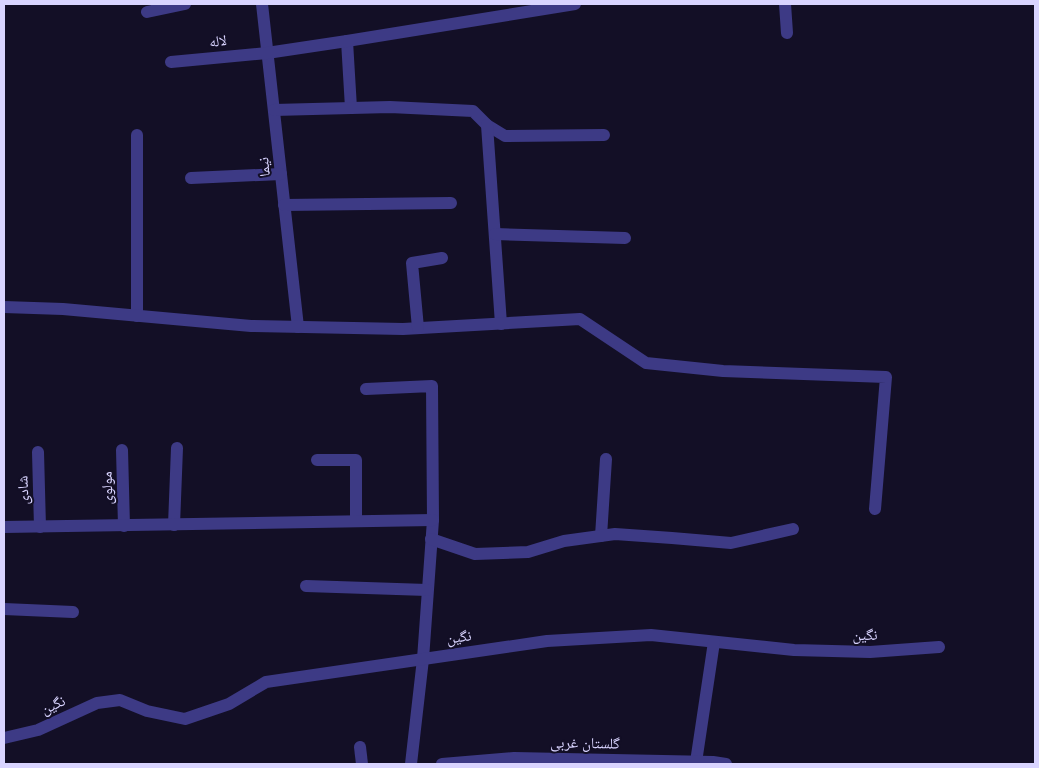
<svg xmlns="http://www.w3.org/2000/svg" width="1039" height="768" viewBox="0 0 1039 768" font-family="Raleway,'Noto Naskh Arabic',sans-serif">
<rect width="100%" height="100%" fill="#130f26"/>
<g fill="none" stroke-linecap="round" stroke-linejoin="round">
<g stroke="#3d3a85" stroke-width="12">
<polyline points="262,4 298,327"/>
<polyline points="785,4 787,33"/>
<polyline points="147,12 185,4"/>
<polyline points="347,41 351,108"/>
<polyline points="171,62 267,53 347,41 575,4"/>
<polyline points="274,110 390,107 473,111 487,125 505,136 604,135"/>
<polyline points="487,125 501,324"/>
<polyline points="137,135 137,316"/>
<polyline points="191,178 281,174"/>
<polyline points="284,205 451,203"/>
<polyline points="495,234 625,238"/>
<polyline points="4,307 63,309 251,326 403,329 580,319 646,363 723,371 886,377 875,509"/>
<polyline points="418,328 412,263 442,258"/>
<polyline points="366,389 432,386 433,520 423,659 411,764"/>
<polyline points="122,450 124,526"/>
<polyline points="38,452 40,527"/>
<polyline points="317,460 356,460 356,521"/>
<polyline points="174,525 177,448"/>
<polyline points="4,527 433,520"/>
<polyline points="601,536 606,459"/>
<polyline points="431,539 475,554 528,552 564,541 615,534 672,538 731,543 793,529"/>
<polyline points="306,586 427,590"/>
<polyline points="4,609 73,612"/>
<polyline points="4,738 38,730 97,703 120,700 147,711 185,719 229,704 266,682 547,641 651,635 794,650 870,652 939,647"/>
<polyline points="360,747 362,764"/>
<polyline points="696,762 714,642"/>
<polyline points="442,764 514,758 713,762 726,764"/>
</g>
</g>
<g text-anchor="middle" stroke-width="4" stroke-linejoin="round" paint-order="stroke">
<g font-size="15" fill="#d9d4ff" stroke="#130f26">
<text transform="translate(218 41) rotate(-6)" y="5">لاله</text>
<text transform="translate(264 167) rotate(-96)" y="5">نیما</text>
<text transform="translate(107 488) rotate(-91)" y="5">مولوی</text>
<text transform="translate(23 490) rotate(-92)" y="5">شادی</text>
<text transform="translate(865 635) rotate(-1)" y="5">نگین</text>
<text transform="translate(459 637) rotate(-8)" y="5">نگین</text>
<text transform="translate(53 705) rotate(-25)" y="5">نگین</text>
<text transform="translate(585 743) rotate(1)" y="5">گلستان غربی</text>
</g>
</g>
<rect width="1039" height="768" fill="none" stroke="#d9d4ff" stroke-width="10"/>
</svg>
